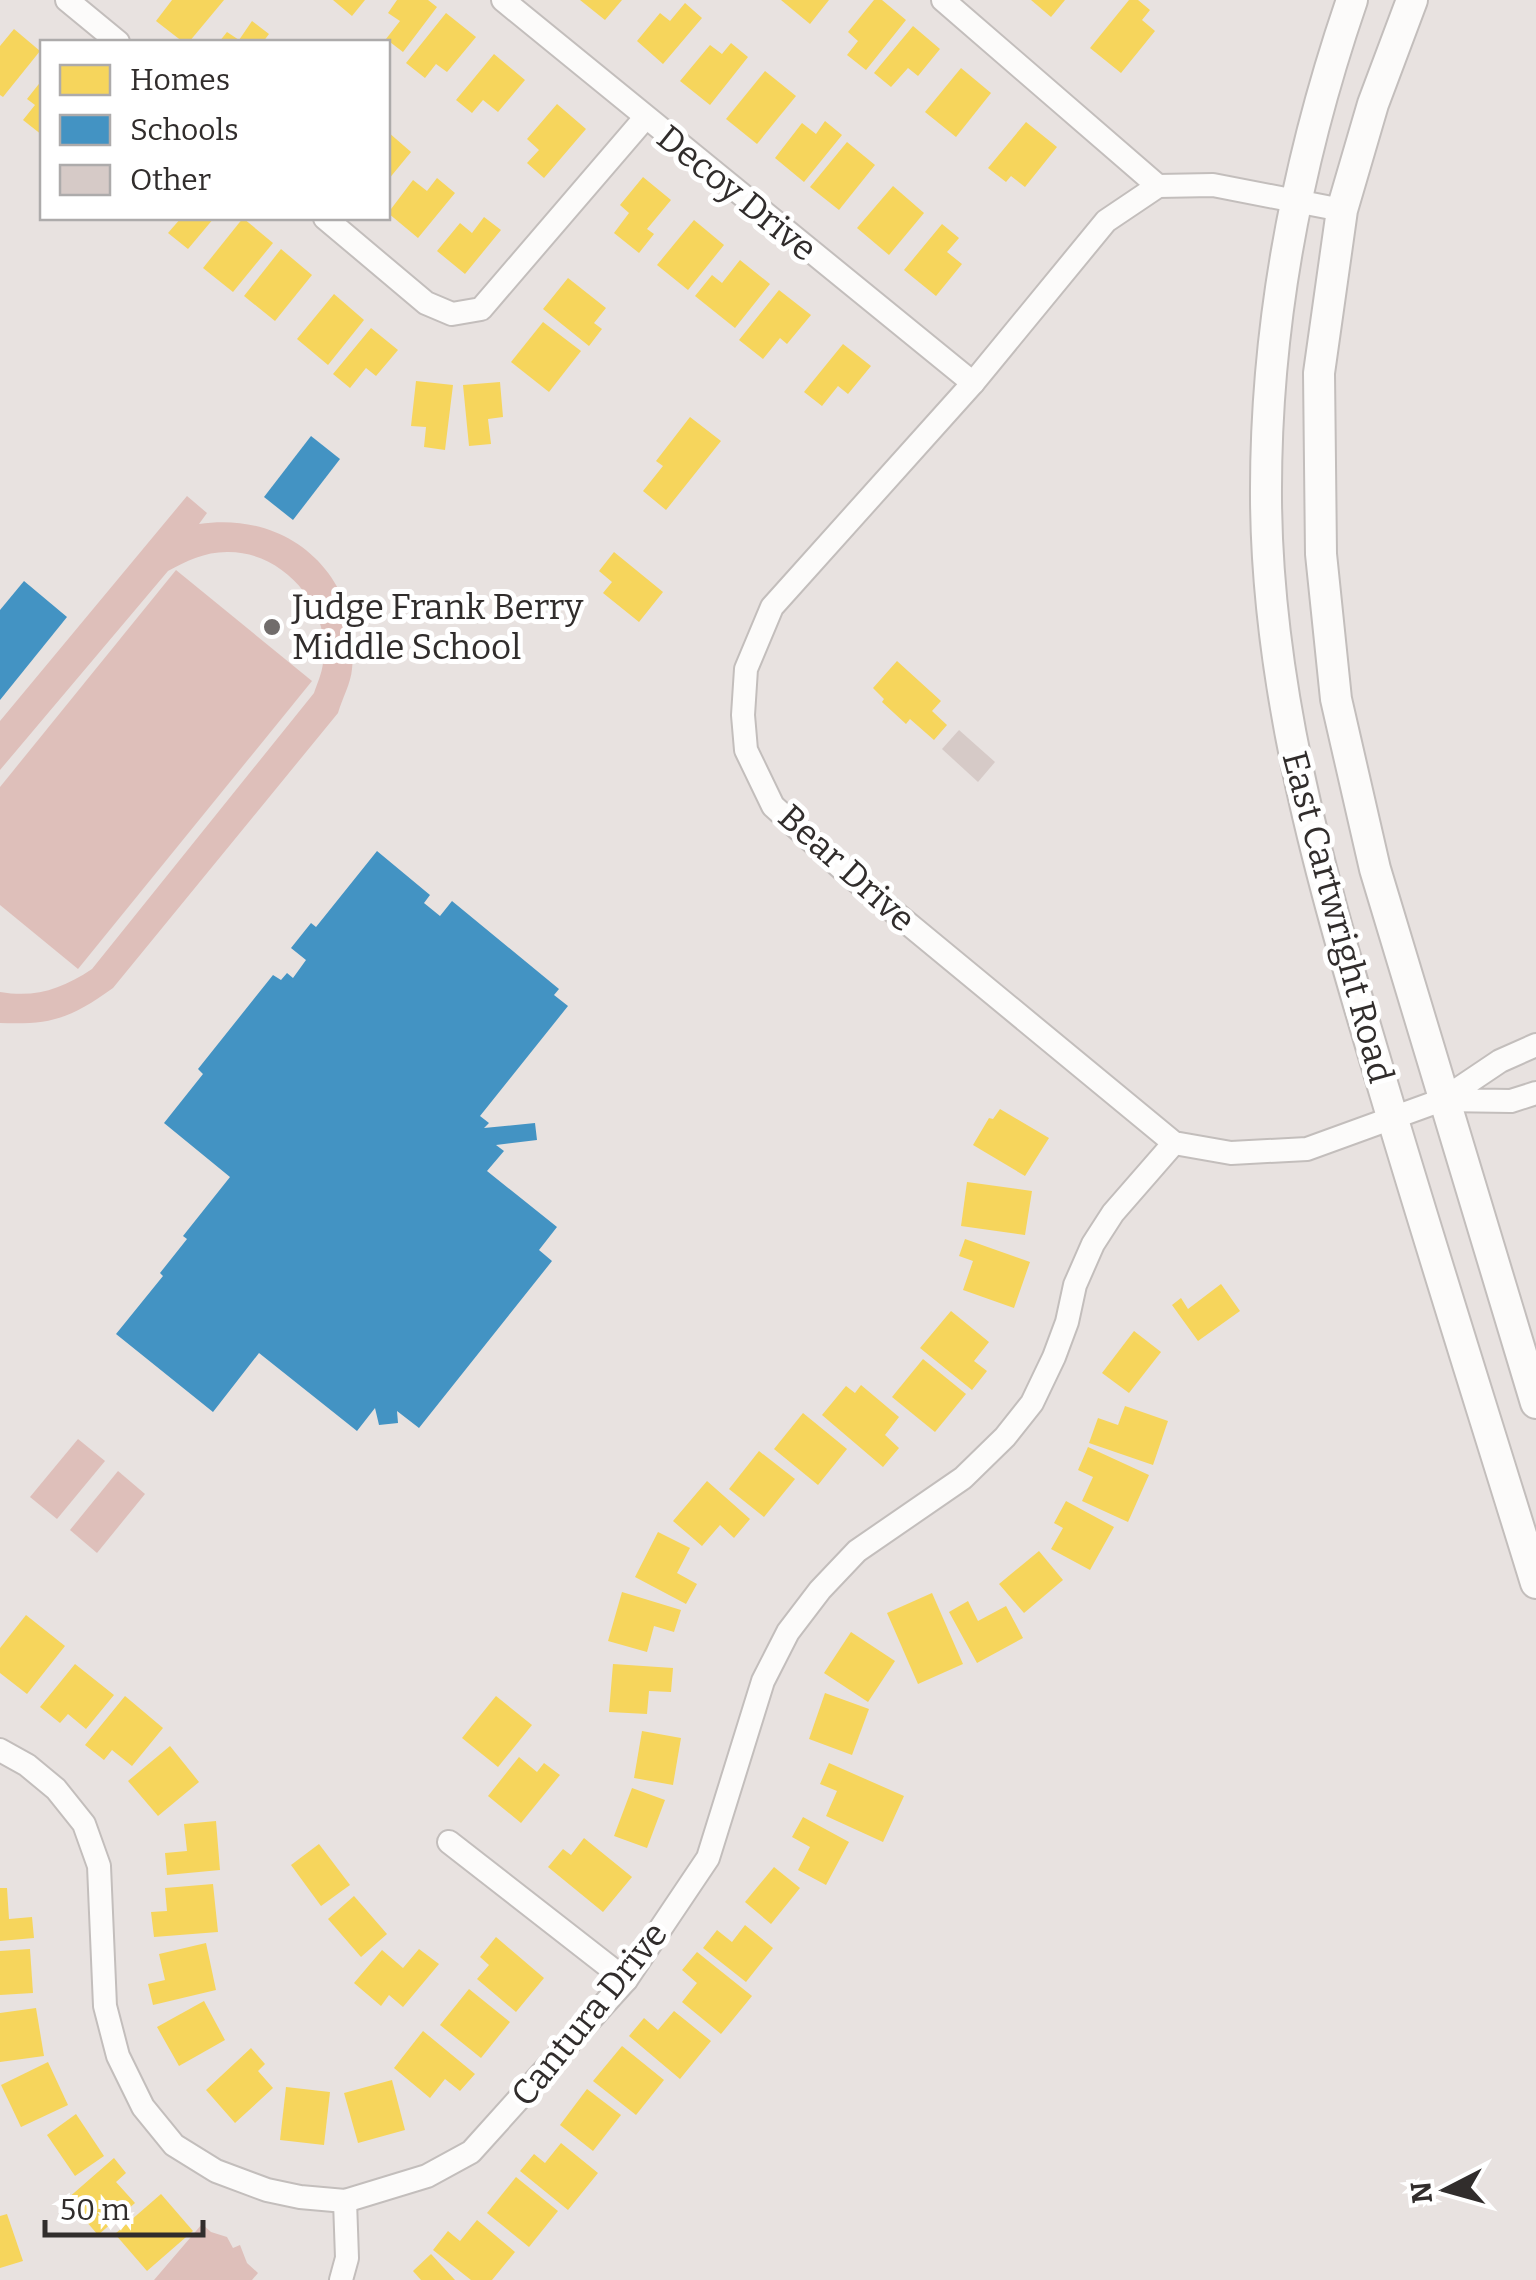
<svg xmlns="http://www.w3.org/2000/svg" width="1536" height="2280" viewBox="0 0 1536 2280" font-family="Bitter,serif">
<rect width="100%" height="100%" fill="#e8e2e0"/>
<g fill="#debfba">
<path d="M187,496L207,513L199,524C289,510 363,576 352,669C351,683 342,699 338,713L113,988C71,1018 53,1025 0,1023V992C36,998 62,989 92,969L314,693C317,684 322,673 323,663C332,607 283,551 227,552C204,552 187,561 168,571L0,770V721Z"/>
<polygon points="176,570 312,681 78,969 0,905 0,787"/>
<polygon points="78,1439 105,1461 57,1519 30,1497"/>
<polygon points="118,1471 145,1494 97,1553 70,1530"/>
<polygon points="202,2224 211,2232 227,2237 233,2248 240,2245 247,2263 258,2273 252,2280 154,2280"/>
</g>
<g fill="#f6d55c">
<polygon points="172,0 224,0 189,42 183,42 156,21"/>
<polygon points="333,0 365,0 352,16"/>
<polygon points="397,0 428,0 437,7 403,52 386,39 400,21 388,13"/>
<polygon points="580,0 622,0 605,20"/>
<polygon points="781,0 829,0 810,24"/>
<polygon points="874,0 882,0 906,20 866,70 847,55 858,41 848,32"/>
<polygon points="1031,0 1065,0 1051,17"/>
<polygon points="1129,0 1138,0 1150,10 1142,20 1155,31 1121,73 1090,48"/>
<polygon points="685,3 702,18 663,64 637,41 660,13 670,21"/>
<polygon points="446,13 476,37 447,72 436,64 425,78 406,63"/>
<polygon points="252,21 269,34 263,42 219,42 227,32 239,40"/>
<polygon points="913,26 940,49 918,76 908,68 891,87 874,73"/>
<polygon points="14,29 40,51 3,97 0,95 0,46"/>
<polygon points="731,43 748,57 710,105 680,81 710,45 722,54"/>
<polygon points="494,54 525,80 498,112 483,100 472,113 456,100"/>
<polygon points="961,68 991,93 956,137 925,112"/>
<polygon points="765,71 796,96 757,144 726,119"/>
<polygon points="42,80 42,135 23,120 35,105 27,99"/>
<polygon points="557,104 586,129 544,178 527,163 539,150 527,139"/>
<polygon points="825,121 842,135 804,182 775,158 802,123 816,134"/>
<polygon points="1026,122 1057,147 1025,187 1011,176 1006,182 988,168"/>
<polygon points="388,132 411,152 388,180"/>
<polygon points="847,142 875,165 839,210 810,187"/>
<polygon points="643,177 671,200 647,229 654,234 639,253 614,233 629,213 620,205"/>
<polygon points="437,178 455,193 418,238 388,213 413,180 427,191"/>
<polygon points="893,186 924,213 889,255 857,228"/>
<polygon points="484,217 501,230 465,274 437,251 460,223 472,233"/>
<polygon points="181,218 214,218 188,249 168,233"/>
<polygon points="243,218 273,243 233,292 203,268"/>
<polygon points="694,220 724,245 688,290 657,265"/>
<polygon points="942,224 959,238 947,252 962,264 936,296 904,270"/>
<polygon points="281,249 312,275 275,321 244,296"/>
<polygon points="740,260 770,284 735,328 695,296 712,275 722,283"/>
<polygon points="568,278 606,308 594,323 602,329 589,346 543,309"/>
<polygon points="779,290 811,315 787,344 780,338 763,359 739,340"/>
<polygon points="334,294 364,320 328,365 297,339"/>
<polygon points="543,322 581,351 549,392 511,362"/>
<polygon points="371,328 398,350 376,376 366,368 350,388 333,374"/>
<polygon points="843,344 871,366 848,394 838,386 822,406 804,392"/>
<polygon points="416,381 453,385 445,450 424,447 426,427 411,426"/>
<polygon points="500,382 503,417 488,419 491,444 469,446 463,385"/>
<polygon points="690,417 721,441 666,510 643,491 663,466 656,461"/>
<polygon points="614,552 663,592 639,622 603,593 612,582 599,571"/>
<polygon points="897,661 941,701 932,711 947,725 934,740 910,719 906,724 882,702 884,699 873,688"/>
<polygon points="1000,1109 1049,1138 1025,1176 973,1145 989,1118 993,1119"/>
<polygon points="967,1182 1032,1191 1025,1235 961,1226"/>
<polygon points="965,1239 1030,1262 1014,1308 963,1290 973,1261 959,1256"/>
<polygon points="1221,1284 1240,1311 1198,1341 1172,1305 1181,1298 1188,1309"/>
<polygon points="951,1311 989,1342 974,1361 987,1371 972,1390 920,1348"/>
<polygon points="1134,1331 1161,1352 1129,1393 1102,1373"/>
<polygon points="923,1359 966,1394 935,1432 892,1397"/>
<polygon points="861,1385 899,1417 885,1435 899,1448 883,1467 822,1415 846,1386 855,1393"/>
<polygon points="1125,1406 1168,1421 1153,1465 1089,1443 1098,1418 1118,1425"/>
<polygon points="803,1413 847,1449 818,1485 774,1449"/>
<polygon points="1088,1447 1149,1475 1128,1522 1082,1501 1093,1477 1078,1470"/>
<polygon points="759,1451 795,1479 764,1517 729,1489"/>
<polygon points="707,1481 750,1519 734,1538 720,1525 702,1546 673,1521"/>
<polygon points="1066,1501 1114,1527 1090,1570 1051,1549 1063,1528 1054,1523"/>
<polygon points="658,1532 690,1548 677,1573 697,1584 686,1604 635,1577"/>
<polygon points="1039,1551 1063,1580 1024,1613 999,1584"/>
<polygon points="622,1592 681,1610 674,1632 654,1626 647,1652 608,1641"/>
<polygon points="932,1593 963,1664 918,1684 887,1613"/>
<polygon points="968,1601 978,1621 1006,1606 1023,1638 977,1663 949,1612"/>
<polygon points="26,1615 65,1646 27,1694 0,1673 0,1648"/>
<polygon points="851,1632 895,1661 868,1702 824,1673"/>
<polygon points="75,1664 114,1695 86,1729 68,1714 60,1723 40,1707"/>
<polygon points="613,1664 673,1668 671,1692 649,1691 647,1714 609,1712"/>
<polygon points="825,1693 869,1709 852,1755 809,1739"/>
<polygon points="125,1696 163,1728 132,1766 112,1750 104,1760 85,1745"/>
<polygon points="496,1696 532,1725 498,1767 462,1738"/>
<polygon points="642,1731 681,1738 673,1785 634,1778"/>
<polygon points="170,1746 199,1782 158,1816 128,1781"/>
<polygon points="519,1757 537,1772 544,1763 560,1775 521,1823 488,1796"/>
<polygon points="829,1763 904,1796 883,1842 826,1816 837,1791 820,1784"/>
<polygon points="632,1788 665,1800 647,1848 614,1836"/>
<polygon points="803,1817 849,1842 826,1885 798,1870 810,1847 792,1837"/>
<polygon points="216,1821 220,1870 167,1875 165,1853 187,1851 184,1824"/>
<polygon points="584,1838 632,1877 603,1912 548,1867 563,1849 571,1855"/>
<polygon points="319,1844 350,1885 321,1906 291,1865"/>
<polygon points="774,1867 800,1888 771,1924 745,1902"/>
<polygon points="213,1884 218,1932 154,1937 151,1912 167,1911 165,1888"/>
<polygon points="0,1888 7,1888 9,1919 32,1917 34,1938 0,1941"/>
<polygon points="354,1896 387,1934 361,1957 328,1919"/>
<polygon points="745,1925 773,1948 746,1982 703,1948 717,1930 732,1942"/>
<polygon points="496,1937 544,1978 516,2012 477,1979 489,1965 480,1957"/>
<polygon points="206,1943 216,1990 153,2005 148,1984 165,1980 159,1954"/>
<polygon points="30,1949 33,1993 0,1995 0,1951"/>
<polygon points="419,1949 439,1964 403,2007 389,1995 381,2006 354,1983 382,1950 403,1968"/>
<polygon points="697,1952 752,1996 721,2034 682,2002 697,1983 682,1970"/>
<polygon points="469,1989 510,2022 481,2058 440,2025"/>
<polygon points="204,2001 225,2040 179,2066 157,2027"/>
<polygon points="36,2008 44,2056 0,2062 0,2013"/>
<polygon points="674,2011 711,2041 680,2079 629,2036 644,2018 658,2030"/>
<polygon points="423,2031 475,2074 460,2091 445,2079 430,2098 394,2068"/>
<polygon points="622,2046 664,2080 636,2115 593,2081"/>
<polygon points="251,2048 265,2064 258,2071 273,2088 235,2123 206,2090"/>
<polygon points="48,2062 68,2105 21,2127 1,2085"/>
<polygon points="392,2080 405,2130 358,2143 344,2093"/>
<polygon points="286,2087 330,2092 324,2145 280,2140"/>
<polygon points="587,2089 621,2115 593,2151 560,2125"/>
<polygon points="76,2114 104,2156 75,2176 47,2135"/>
<polygon points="561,2143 598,2173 568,2210 520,2171 534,2154 545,2163"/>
<polygon points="114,2158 126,2173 116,2182 135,2203 98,2235 67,2199"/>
<polygon points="516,2177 558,2211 529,2247 487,2213"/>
<polygon points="161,2194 193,2231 147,2271 115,2234"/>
<polygon points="7,2214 23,2261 0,2268 0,2216"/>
<polygon points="477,2220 515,2252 492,2280 471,2280 433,2250 448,2231 460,2241"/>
<polygon points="431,2254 455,2280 421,2280 413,2271"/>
</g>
<g fill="#4393c3">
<polygon points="311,436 340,459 293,520 264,497"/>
<polygon points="24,581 67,617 0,700 0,610"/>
<polygon points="377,851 430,895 424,903 440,916 452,901 559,989 554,995 568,1006 480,1116 489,1123 484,1128 535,1123 537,1140 496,1145 504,1151 487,1171 557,1227 539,1250 552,1261 419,1428 397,1411 398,1423 379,1425 375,1408 357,1431 259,1353 213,1412 116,1334 163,1276 160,1273 187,1239 183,1236 230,1177 164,1123 203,1074 198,1069 273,975 281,980 287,973 293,978 306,960 291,948 311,923 316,927"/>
</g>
<polygon fill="#d6cac7" points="959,730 995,762 978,782 942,749"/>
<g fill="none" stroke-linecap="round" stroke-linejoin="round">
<g stroke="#c3bebc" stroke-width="26">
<g id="minor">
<polyline points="67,0 118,42"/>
<polyline points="503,0 973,383"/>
<polyline points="943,0 1158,186"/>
<polyline points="1342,210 1213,185 1158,186 1106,221 973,383 772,607 746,669 743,715 746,750 773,806 848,874 1174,1143 1231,1153 1307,1149 1442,1100"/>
<polyline points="325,218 426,303 452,314 481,309 645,118"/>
<polyline points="1536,1045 1500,1061 1442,1100 1511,1101 1536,1093"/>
<polyline points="0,1750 27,1765 56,1789 84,1824 99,1866 105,2006 118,2056 143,2107 174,2145 216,2171 267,2190 300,2197 345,2201 427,2176 471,2152 626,1980 708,1858 763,1681 788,1632 820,1590 857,1551 963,1478 1005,1437 1032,1403 1054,1357 1067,1322 1075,1285 1093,1244 1113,1213 1174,1143"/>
<polyline points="449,1842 626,1980"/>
<polyline points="341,2280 347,2258 345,2201"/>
</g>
</g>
<g stroke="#c3bebc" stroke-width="34">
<g id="major">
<path d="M1352,0C1297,160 1265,329 1266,498C1267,693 1322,881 1377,1066C1428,1239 1483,1411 1536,1583"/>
<polyline points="1412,0 1373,104 1342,210 1319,373 1321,554 1336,699 1375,869 1536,1403"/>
</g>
</g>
<use href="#minor" stroke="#fcfbfa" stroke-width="22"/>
<use href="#major" stroke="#fcfbfa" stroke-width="30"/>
</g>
<circle fill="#716c6b" stroke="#fff" stroke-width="4" cx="272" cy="627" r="10"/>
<g text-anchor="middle" stroke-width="10" stroke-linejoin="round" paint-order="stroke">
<g font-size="35" fill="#312d2c" stroke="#fff">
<text transform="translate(737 193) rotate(39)" y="12">Decoy Drive</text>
<text transform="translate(847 868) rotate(42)" y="12">Bear Drive</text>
<text transform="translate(1338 917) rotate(75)" y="12">East Cartwright Road</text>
<text transform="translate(589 2014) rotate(-51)" y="12">Cantura Drive</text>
</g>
<g font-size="35" fill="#312d2c" stroke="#fff" text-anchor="start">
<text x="292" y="619">Judge Frank Berry<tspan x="292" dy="40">Middle School</tspan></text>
</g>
</g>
<rect x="40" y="40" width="350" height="180" fill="#ffffff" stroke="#adabab" stroke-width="2.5"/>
<rect x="60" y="65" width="50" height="30" fill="#f6d55c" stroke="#adabab" stroke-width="2.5"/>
<text x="130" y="90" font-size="30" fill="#312d2c">Homes</text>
<rect x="60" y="115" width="50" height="30" fill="#4393c3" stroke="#adabab" stroke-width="2.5"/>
<text x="130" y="140" font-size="30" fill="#312d2c">Schools</text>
<rect x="60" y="165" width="50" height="30" fill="#d6cac7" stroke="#adabab" stroke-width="2.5"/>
<text x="130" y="190" font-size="30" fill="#312d2c">Other</text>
<g transform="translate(1446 2190) rotate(264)" stroke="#ffffff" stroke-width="8" paint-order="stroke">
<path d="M0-8L18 38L0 25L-18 38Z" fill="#312d2c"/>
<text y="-15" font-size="28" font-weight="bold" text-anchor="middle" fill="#312d2c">N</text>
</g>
<path d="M45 2220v15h158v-15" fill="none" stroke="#312d2c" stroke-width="5"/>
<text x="60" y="2220" font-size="30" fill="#312d2c" stroke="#ffffff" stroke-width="8" paint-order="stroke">50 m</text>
</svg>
